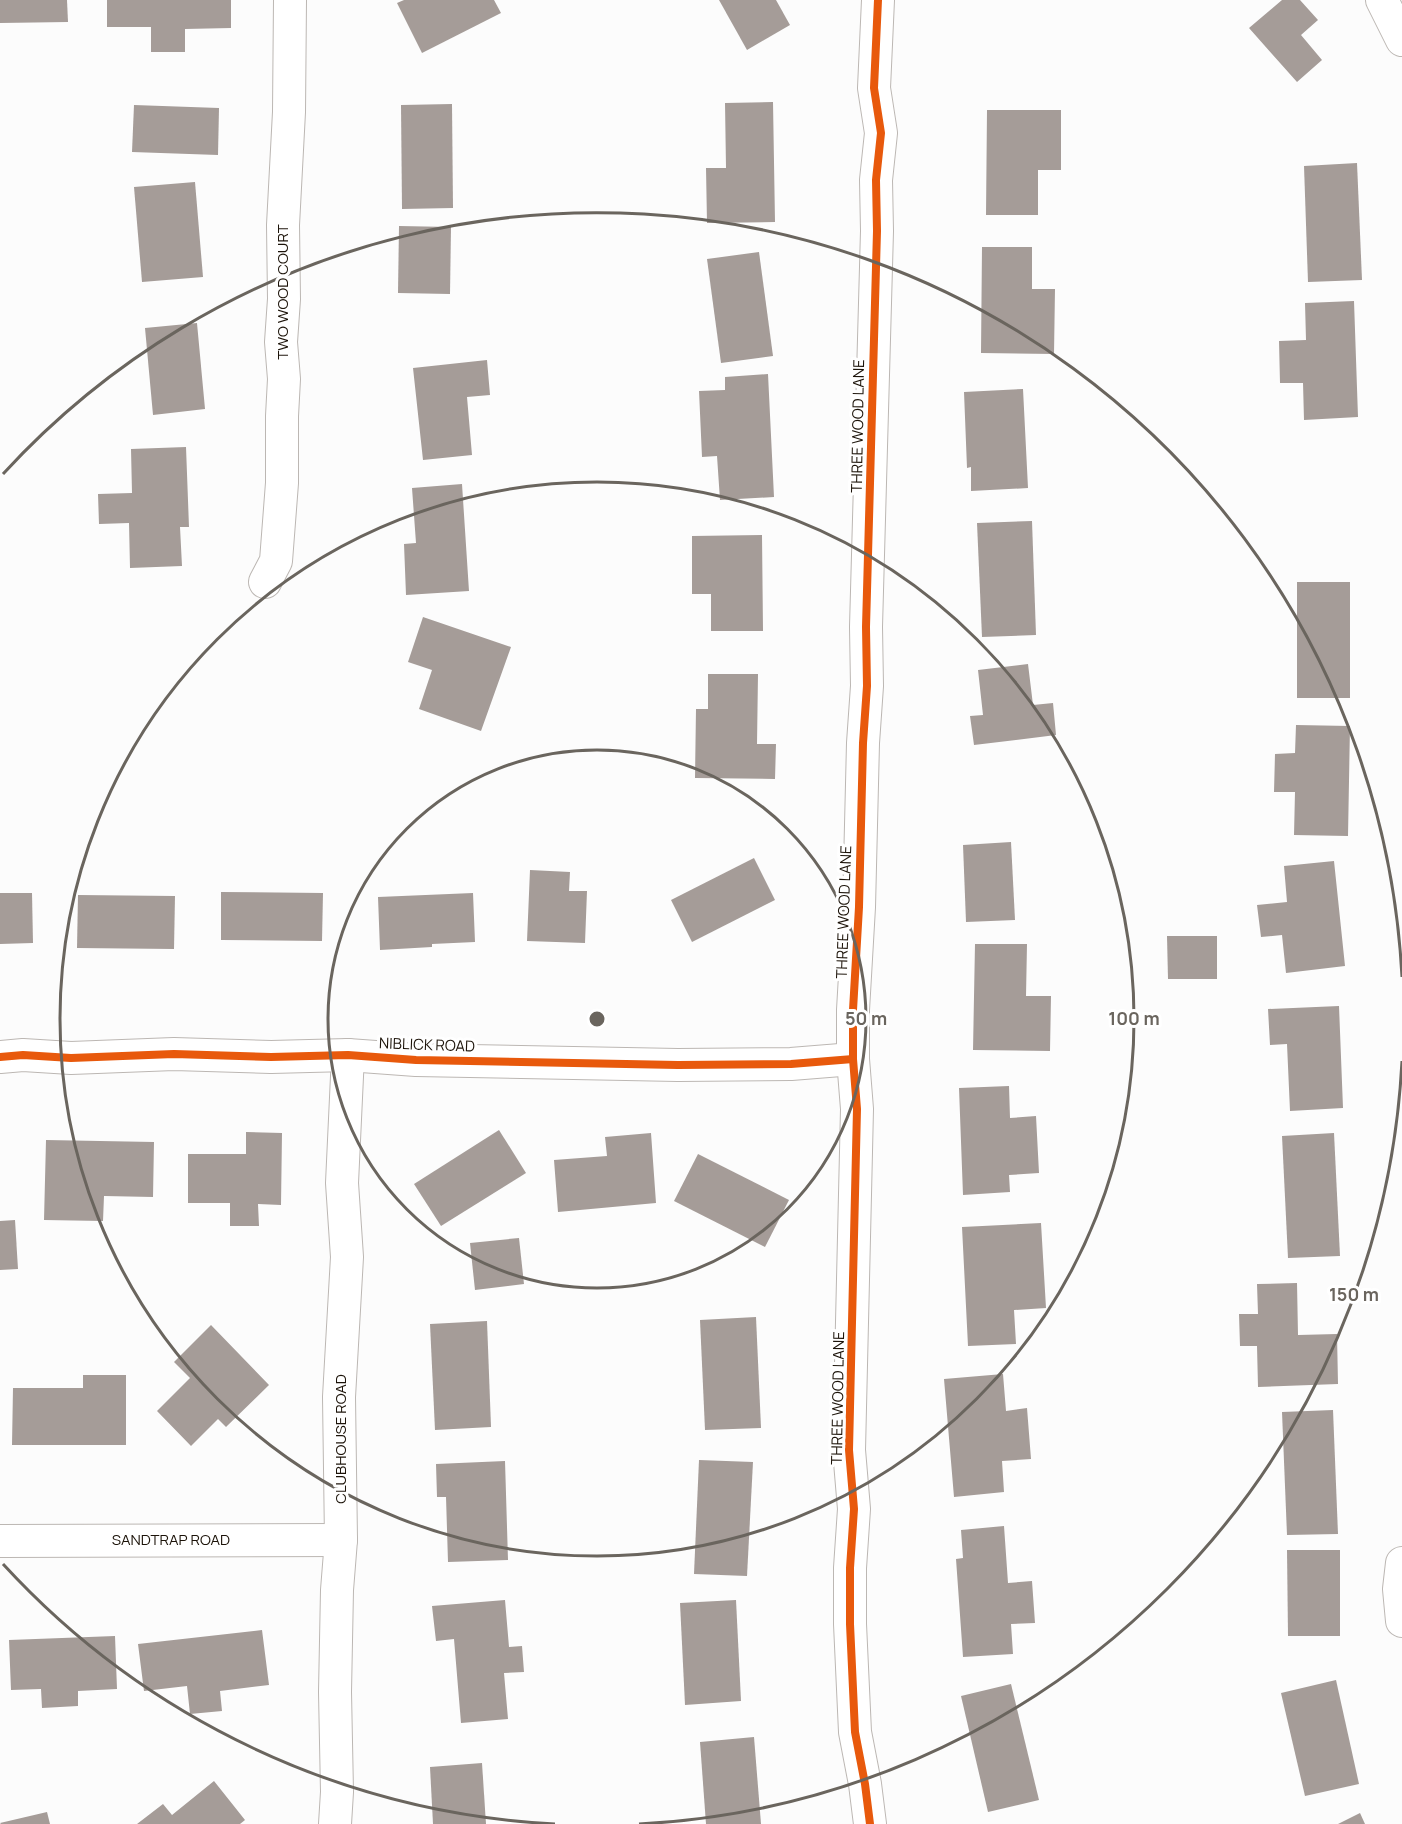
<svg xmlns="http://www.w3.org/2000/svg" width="1402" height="1824" viewBox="0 0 1402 1824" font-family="Manrope,sans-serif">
<rect width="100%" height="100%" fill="#fcfcfc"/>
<g fill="#a59c98">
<polygon points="0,0 67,0 68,22 0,23"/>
<polygon points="107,0 231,0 231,28 185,29 185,52 151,52 151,27 107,27"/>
<polygon points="404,0 494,0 501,13 422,53 397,3"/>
<polygon points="719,0 776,0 790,25 747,50"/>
<polygon points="1282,0 1300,0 1318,20 1301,35 1322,60 1297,82 1249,28"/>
<polygon points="773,102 775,222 707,223 706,168 726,168 725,103"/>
<polygon points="452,104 453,208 402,209 401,105"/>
<polygon points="134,105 219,108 218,155 132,152"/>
<polygon points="987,110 1061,110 1061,170 1038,170 1038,215 986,215"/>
<polygon points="1357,163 1362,280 1308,282 1304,166"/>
<polygon points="195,182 203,277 142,282 134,187"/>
<polygon points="399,226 451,227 450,294 398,293"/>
<polygon points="982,247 1032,247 1032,289 1055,289 1054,354 981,353"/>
<polygon points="759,252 773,356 721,363 707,259"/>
<polygon points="1354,301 1358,417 1304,420 1303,383 1280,383 1279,341 1306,340 1305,303"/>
<polygon points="197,323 205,409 153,415 145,328"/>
<polygon points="487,360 490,395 467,397 472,455 423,460 413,368"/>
<polygon points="768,374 774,497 720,500 717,456 702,457 699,391 725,390 725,377"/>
<polygon points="1023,389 1028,488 971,491 971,467 967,468 964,392"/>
<polygon points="186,447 189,527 180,527 182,566 130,568 129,523 99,524 98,494 132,493 131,449"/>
<polygon points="462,484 469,591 406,595 404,544 416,543 412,488"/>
<polygon points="1032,521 1036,635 982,637 977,523"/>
<polygon points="762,535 763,631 711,631 711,594 692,594 692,536"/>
<rect x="1297" y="582" width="53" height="116"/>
<polygon points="423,617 511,647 481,731 419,709 432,670 408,662"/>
<polygon points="1028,664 1033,705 1053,703 1056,735 974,745 970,716 983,715 978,670"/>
<polygon points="708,674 758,674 757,744 776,744 775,779 695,778 696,709 708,709"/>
<polygon points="1296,725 1350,726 1348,836 1294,835 1295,792 1274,792 1275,754 1295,753"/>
<polygon points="1011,842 1015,920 966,922 963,845"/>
<polygon points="754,858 775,900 692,942 671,900"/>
<polygon points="1334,861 1345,966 1286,973 1282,935 1261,937 1257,905 1287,902 1284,866"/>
<polygon points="530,870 570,872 569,891 587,891 585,943 527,941"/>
<polygon points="221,892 323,893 322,941 221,940"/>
<polygon points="0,893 32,893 33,943 0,944"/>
<polygon points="473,893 475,942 432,944 432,947 380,950 378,897"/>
<polygon points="78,895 175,896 174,949 77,948"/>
<polygon points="1167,936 1217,936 1217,979 1168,979"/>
<polygon points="975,944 1027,944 1026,996 1051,996 1050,1051 973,1050"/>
<polygon points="1339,1006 1343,1108 1290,1111 1287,1044 1270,1045 1268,1009"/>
<polygon points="1009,1086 1010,1118 1036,1116 1039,1173 1009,1175 1010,1192 963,1195 959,1088"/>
<polygon points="499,1130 526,1173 441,1226 414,1184"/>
<polygon points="246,1132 282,1133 281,1205 258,1204 259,1226 230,1226 230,1203 188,1203 188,1154 246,1154"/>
<polygon points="651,1133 656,1203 558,1212 554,1160 607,1156 605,1137"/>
<polygon points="1334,1133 1340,1256 1288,1258 1282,1136"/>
<polygon points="46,1140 154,1142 153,1197 104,1196 103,1221 44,1220"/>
<polygon points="698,1154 789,1200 765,1247 674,1201"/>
<polygon points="15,1220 18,1269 0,1270 0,1221"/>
<polygon points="1041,1223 1046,1308 1014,1310 1016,1344 968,1346 962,1227"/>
<polygon points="519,1238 524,1284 475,1290 470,1243"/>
<polygon points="1297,1283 1298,1335 1337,1334 1338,1384 1258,1387 1257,1346 1240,1346 1239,1314 1258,1314 1257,1284"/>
<polygon points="756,1317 761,1428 705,1430 700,1320"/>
<polygon points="487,1321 491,1427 435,1430 430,1324"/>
<polygon points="211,1325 269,1385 226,1427 218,1419 191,1446 157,1411 190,1378 174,1362"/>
<polygon points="1003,1374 1006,1411 1027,1408 1031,1459 1002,1461 1004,1492 954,1497 944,1379"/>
<polygon points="83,1375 126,1375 126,1445 12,1445 13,1388 83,1388"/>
<polygon points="1333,1410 1338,1534 1287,1535 1282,1412"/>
<polygon points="699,1460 753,1462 747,1576 694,1574"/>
<polygon points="505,1461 508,1560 448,1562 446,1497 437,1497 436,1464"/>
<polygon points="1004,1526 1008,1583 1032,1581 1035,1623 1011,1624 1013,1654 963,1657 956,1559 963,1558 961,1530"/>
<polygon points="1287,1550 1340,1550 1340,1636 1288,1636"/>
<polygon points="505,1600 509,1647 522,1646 524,1672 504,1673 508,1719 461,1723 454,1639 436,1641 432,1606"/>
<polygon points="736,1600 741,1701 685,1705 680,1603"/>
<polygon points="262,1630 269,1685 220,1691 222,1711 190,1714 187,1686 144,1691 138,1644"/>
<polygon points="115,1636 117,1689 78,1691 78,1706 42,1708 41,1689 11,1690 9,1640"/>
<polygon points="1336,1680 1359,1784 1305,1796 1281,1693"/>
<polygon points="1011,1684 1039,1800 988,1812 961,1696"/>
<polygon points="754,1737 761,1824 706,1824 700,1742"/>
<polygon points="482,1763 486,1824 433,1824 430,1767"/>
<polygon points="214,1781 245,1820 240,1824 137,1824 163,1804 172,1815"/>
<polygon points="47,1812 50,1824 1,1824 0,1823"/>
<polygon points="1360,1813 1365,1824 1338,1824"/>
</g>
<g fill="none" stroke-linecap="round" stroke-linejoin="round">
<g stroke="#bcb7b3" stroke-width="34">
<g id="minor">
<polyline points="1382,0 1402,40"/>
<polyline points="265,582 276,561 282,483 282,416 284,379 281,342 284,299 283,225 289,112 290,0"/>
<polyline points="0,1057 23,1055 71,1058 174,1054 271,1057 348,1055 416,1060 678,1065 791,1064 853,1059"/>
<polyline points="0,1541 341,1540"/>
<polyline points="1402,1563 1399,1589 1402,1621"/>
<polyline points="335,1824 337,1792 335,1692 337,1590 341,1540 339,1397 347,1257 342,1183 348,1055"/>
<polyline points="870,1824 865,1784 855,1732 850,1624 850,1568 854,1509 849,1450 857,1109 853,1059 853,1010 859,907 863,743 867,686 866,627 877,231 876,180 881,133 874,88 878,0"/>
</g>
</g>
<use href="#minor" stroke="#fff" stroke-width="32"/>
<g stroke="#fff" stroke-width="11">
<g id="cycleway">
<polyline points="0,1057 23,1055 71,1058 174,1054 271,1057 348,1055 416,1060 678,1065 791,1064 853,1059"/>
<polyline points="870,1824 865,1784 855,1732 850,1624 850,1568 854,1509 849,1450 857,1109 853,1059 853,1010 859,907 863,743 867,686 866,627 877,231 876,180 881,133 874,88 878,0"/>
</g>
</g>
<use href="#cycleway" stroke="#e8590c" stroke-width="8"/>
</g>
<g fill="none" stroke="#6a655e" stroke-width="3">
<circle cx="597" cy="1019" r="269"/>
<circle cx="597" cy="1019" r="537"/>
<path d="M1402 1061A806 806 0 0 1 639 1824M555 1824A806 806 0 0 1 3 1564M3 474A806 806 0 0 1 1402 977"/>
</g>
<g text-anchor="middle" stroke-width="6" stroke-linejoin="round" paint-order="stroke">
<g font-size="15" fill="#1c1309" stroke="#fff">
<text transform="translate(283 292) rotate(-90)" y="5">TWO WOOD COURT</text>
<text transform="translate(858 426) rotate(-89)" y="5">THREE WOOD LANE</text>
<text transform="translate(844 912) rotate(-88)" y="5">THREE WOOD LANE</text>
<text transform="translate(427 1045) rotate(2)" y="5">NIBLICK ROAD</text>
<text transform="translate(838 1398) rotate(-89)" y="5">THREE WOOD LANE</text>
<text transform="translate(341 1439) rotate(-90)" y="5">CLUBHOUSE ROAD</text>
<text x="171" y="1545">SANDTRAP ROAD</text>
</g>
</g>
<circle cx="597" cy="1019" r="9" fill="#6a655e" stroke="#fff" stroke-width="3"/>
<g font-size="18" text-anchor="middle" font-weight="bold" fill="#6a655e" stroke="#fff" stroke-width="6" stroke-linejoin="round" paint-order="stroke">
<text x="866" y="1025">50 m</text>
<text x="1134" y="1025">100 m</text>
<text x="1354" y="1301">150 m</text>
</g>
</svg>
